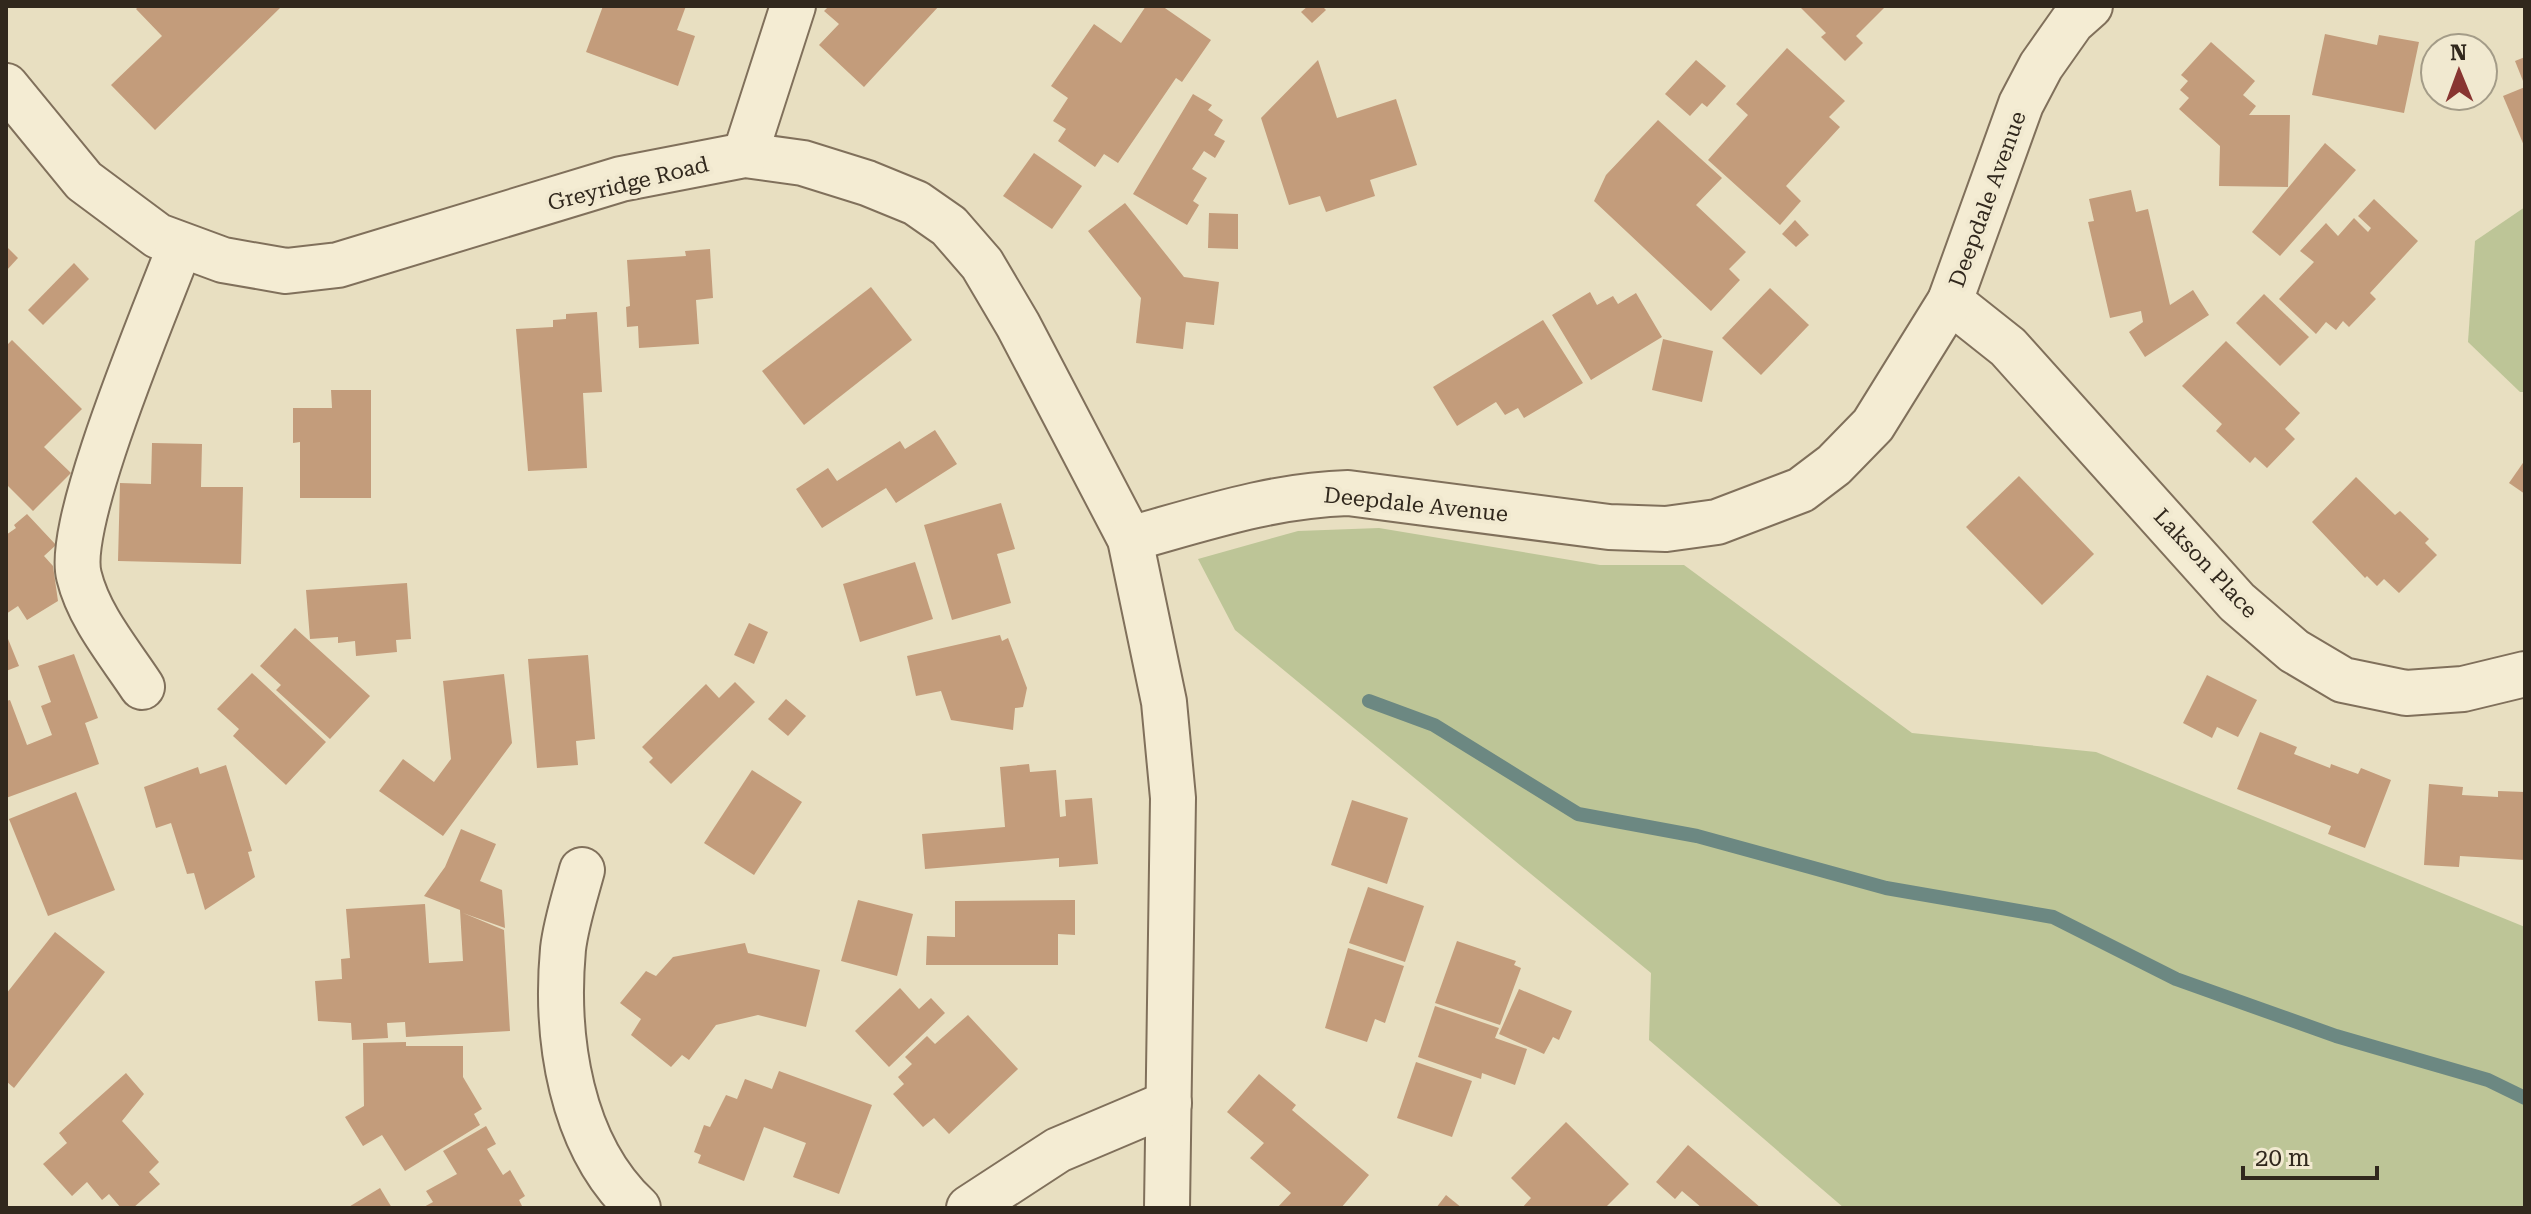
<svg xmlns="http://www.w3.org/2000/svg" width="2531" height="1214" viewBox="0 0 2531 1214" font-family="'Roboto Serif',serif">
<rect width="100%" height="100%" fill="#e8dfc1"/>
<g fill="#bdc597">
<polygon points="2525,207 2525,392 2520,392 2468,342 2475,241"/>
<polygon points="1379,528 1600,565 1684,565 1912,733 2096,752 2525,927 2525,1208 1844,1208 1649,1040 1651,973 1235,630 1198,559 1298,531"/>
</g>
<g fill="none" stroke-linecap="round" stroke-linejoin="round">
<polyline stroke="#6c8882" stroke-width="14" points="1369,701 1434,725 1578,814 1697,836 1886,888 2053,917 2176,979 2336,1036 2488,1080 2525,1098"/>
</g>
<g fill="#c39c7b">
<polygon points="139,6 278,6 280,8 155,130 111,85 162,36 136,9"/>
<polygon points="603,6 686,6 677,30 695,36 678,86 586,52"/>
<polygon points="829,6 939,6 864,87 819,45 839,24 824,11"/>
<polygon points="1146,6 1162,6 1211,40 1182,82 1176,78 1118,163 1104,154 1095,167 1058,141 1066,129 1053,121 1068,98 1051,86 1094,24 1121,43"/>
<polygon points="1308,6 1322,6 1326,10 1312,23 1301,12"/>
<polygon points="1799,6 1886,6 1856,36 1863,43 1845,61 1821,37 1826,33"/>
<polygon points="2325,34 2377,45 2379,35 2419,42 2404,113 2312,95"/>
<polygon points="2211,42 2255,81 2243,95 2256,106 2249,115 2290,115 2288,187 2219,186 2220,146 2179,109 2189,98 2180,90 2188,81 2181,75"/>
<polygon points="1787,48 1845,101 1829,117 1840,127 1786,186 1801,201 1780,225 1708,160 1748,115 1736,104"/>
<polygon points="2525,57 2525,86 2515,61"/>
<polygon points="1318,60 1337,118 1396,99 1417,165 1370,180 1375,196 1326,212 1320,196 1289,205 1261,118"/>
<polygon points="1696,60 1726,86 1707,107 1702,103 1690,116 1665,94"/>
<polygon points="2525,87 2525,148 2503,96"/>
<polygon points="1193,94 1212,105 1208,110 1223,120 1214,135 1225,141 1215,158 1204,151 1192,169 1207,178 1193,201 1199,205 1187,225 1133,194"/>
<polygon points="1658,120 1722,178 1696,205 1746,252 1729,269 1740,280 1711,311 1594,201 1606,175"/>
<polygon points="2325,143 2356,170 2280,256 2252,232"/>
<polygon points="1034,153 1082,186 1052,229 1003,196"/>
<polygon points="2131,190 2136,212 2148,209 2170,305 2193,290 2209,315 2145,357 2129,332 2143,322 2141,311 2110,318 2088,222 2094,221 2089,199"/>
<polygon points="2374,199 2418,241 2370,293 2376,299 2349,327 2343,321 2336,330 2326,322 2316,334 2279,299 2314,262 2300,251 2326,223 2338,236 2354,218 2368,232 2371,228 2358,216"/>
<polygon points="1125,203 1184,277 1219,282 1214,325 1186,322 1183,349 1136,343 1141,298 1088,231"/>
<polygon points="1209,213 1238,214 1238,249 1208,248"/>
<polygon points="1795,220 1809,235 1796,247 1782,234"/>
<polygon points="6,246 18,258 6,271"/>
<polygon points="710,249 713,298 696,300 699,344 639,348 638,326 627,327 626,307 630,306 627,260 686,256 685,251"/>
<polygon points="74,263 89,279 43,325 28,310"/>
<polygon points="871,287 912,340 804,425 762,371"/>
<polygon points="1770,288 1809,325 1761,375 1722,338"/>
<polygon points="1590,292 1597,305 1613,296 1618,304 1636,293 1662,337 1591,380 1552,315"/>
<polygon points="2264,294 2309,337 2280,366 2236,323"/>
<polygon points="597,312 602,392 583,393 587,468 528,471 516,329 553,327 553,320 566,319 566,314"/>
<polygon points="1543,320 1583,383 1524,418 1518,408 1505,415 1496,402 1457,426 1433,387"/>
<polygon points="1663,339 1713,351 1702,402 1652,390"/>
<polygon points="12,340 82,409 44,447 71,473 33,511 6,484 6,346"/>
<polygon points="2226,341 2300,413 2285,429 2295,439 2267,468 2255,457 2250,463 2216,431 2222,424 2182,386"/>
<polygon points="331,390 371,390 371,498 300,498 300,442 293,443 293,408 332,408"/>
<polygon points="935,430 957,464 896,503 886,488 822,528 796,489 828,468 837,481 900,441 905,449"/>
<polygon points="152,443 202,444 201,487 243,487 241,564 118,561 120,483 151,484"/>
<polygon points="2525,460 2525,494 2509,483"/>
<polygon points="2019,476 2094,554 2042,605 1966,527"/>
<polygon points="2356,477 2395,515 2400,511 2429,539 2425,543 2437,555 2399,593 2384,579 2377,586 2367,576 2365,578 2312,522"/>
<polygon points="1001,503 1015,549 997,554 1011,603 952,620 924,525"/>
<polygon points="27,514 56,545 44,556 53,566 58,601 27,620 18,606 6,614 6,535 16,528 14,525"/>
<polygon points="915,562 933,619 860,642 843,584"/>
<polygon points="407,583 411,639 396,640 397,652 356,656 355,641 338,643 338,637 310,639 306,590"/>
<polygon points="749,623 768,632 754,664 734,655"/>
<polygon points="295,628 370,696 330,739 276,690 281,685 260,666"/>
<polygon points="6,634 19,666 6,671"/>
<polygon points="1000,635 1002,641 1008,638 1027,688 1023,707 1015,708 1013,730 951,720 941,691 916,696 907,656"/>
<polygon points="74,654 98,718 85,723 99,764 6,798 6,701 10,700 27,745 52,735 41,706 51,702 38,666"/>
<polygon points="588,655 595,739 576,741 578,765 537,768 528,659"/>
<polygon points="252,673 326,742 286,785 233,736 239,729 217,709"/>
<polygon points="504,674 512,743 443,836 379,791 403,759 434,782 451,759 443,681"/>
<polygon points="2207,675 2257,700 2238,737 2217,727 2212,738 2183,723"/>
<polygon points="735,682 755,702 671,784 649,762 653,758 642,747 706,684 719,698"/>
<polygon points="786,699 806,716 788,736 768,719"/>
<polygon points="2260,732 2297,747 2294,754 2330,768 2331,764 2358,774 2361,768 2391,780 2365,848 2328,834 2331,826 2237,789"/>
<polygon points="1029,764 1030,772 1056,770 1060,817 1066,816 1065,800 1092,798 1098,864 1059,867 1059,858 925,869 922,834 1005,827 1000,767"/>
<polygon points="226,765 252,851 248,852 255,877 205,910 194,873 187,874 171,823 156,828 144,787 198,767 200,774"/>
<polygon points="752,770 802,802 754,875 704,843"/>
<polygon points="2429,784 2463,787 2462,795 2498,797 2498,791 2525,792 2525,860 2460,856 2459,867 2424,865"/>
<polygon points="76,792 115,890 48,916 9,819"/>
<polygon points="1352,800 1408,818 1387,884 1331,865"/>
<polygon points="461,829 496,844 480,881 502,890 505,928 463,913 504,930 510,1031 406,1037 405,1022 387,1023 388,1038 352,1040 351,1023 318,1021 315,981 342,979 341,959 350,958 346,909 425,904 429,963 463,961 460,910 424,896 445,867"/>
<polygon points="1368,887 1424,906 1405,962 1349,943"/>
<polygon points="858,900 913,914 897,976 841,961"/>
<polygon points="1075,900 1075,935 1058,934 1058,965 926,965 927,936 955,937 955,901"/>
<polygon points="55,932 105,972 14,1088 6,1081 6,994"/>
<polygon points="1457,941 1516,961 1514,965 1521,968 1500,1025 1435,1003"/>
<polygon points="745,943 748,953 820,970 806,1027 758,1015 716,1025 689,1060 682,1055 671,1067 631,1035 641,1019 620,1003 646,971 656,976 673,957"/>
<polygon points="1348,948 1404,966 1385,1023 1375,1019 1367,1042 1325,1028"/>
<polygon points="900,988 919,1009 931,998 945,1013 889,1067 855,1031"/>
<polygon points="1519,989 1572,1011 1559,1040 1553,1037 1544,1054 1499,1034"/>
<polygon points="1435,1006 1499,1028 1495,1038 1527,1049 1515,1085 1482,1073 1481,1079 1418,1057"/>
<polygon points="968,1015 1018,1069 949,1134 934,1118 923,1127 893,1094 904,1084 898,1077 912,1064 905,1057 927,1036 935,1044"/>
<polygon points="406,1042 406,1046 463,1046 463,1077 482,1109 474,1114 480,1125 405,1171 382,1135 363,1146 345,1117 364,1106 363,1043"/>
<polygon points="1416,1062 1472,1081 1452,1137 1397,1118"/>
<polygon points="779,1071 872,1105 839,1194 793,1177 806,1143 764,1127 744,1181 698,1163 701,1155 694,1152 704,1125 710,1127 726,1095 737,1099 745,1079 772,1089"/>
<polygon points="126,1073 144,1094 122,1121 159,1162 149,1172 160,1184 133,1208 121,1208 109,1194 102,1200 87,1182 72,1196 43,1164 67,1143 59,1133"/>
<polygon points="1259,1074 1296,1105 1292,1110 1369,1175 1341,1208 1277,1208 1291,1193 1250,1158 1264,1143 1227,1112"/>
<polygon points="1566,1122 1629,1184 1605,1208 1522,1208 1531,1198 1511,1178"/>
<polygon points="486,1126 496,1144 487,1149 503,1175 510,1170 525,1196 519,1200 523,1208 422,1208 433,1202 426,1191 457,1174 443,1151"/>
<polygon points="1688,1145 1761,1208 1702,1208 1682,1191 1675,1199 1656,1182"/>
<polygon points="380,1188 392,1208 347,1208"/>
<polygon points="1446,1195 1462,1208 1436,1208"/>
</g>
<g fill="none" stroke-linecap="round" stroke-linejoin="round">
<g stroke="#80705b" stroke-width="48">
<g id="minor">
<polyline points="6,86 84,181 158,236 223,260 286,271 338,265 621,179 745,155 803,163 867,183 916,203 949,226 982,264 1018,325 1130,539 1164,702 1173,798 1167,1208"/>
<polyline points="745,155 793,6"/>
<polyline points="1950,301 2008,347 2237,602 2294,651 2343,680 2406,693 2463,689 2525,674"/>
<path d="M1130,539C1202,519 1273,495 1348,493L1609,527L1666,529L1717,522L1801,490L1834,465L1873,425L1950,301L2021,104L2041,66L2072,22L2090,6"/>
<path d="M142,687C119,652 89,617 79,576C65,522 157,308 180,246"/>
<path d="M582,870C575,896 566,923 563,949C555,1037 570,1145 638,1208"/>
<polyline points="969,1208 1058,1150 1169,1103"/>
</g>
</g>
<use href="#minor" stroke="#f4ecd3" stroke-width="44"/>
</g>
<g text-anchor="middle" stroke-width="8" stroke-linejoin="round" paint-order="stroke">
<g font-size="22" fill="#31281d" stroke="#f1e9d0">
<text transform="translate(628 183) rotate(-14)" y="8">Greyridge Road</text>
<text transform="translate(1987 199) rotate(-70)" y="8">Deepdale Avenue</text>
<text transform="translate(1416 504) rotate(6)" y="8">Deepdale Avenue</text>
<text transform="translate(2206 563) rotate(47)" y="8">Lakson Place</text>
</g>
</g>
<rect width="2531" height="1214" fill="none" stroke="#31281d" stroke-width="16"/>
<g transform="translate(2459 72) rotate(359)"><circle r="38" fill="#f1e9d0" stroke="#a49c88" stroke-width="2"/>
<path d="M0-6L14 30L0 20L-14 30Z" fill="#883531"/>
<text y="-12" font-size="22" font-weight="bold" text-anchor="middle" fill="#31281d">N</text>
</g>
<path d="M2243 1166v12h134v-12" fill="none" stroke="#31281d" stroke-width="4"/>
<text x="2255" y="1166" font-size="24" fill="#31281d" stroke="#f1e9d0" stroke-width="6" paint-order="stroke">20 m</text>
</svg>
